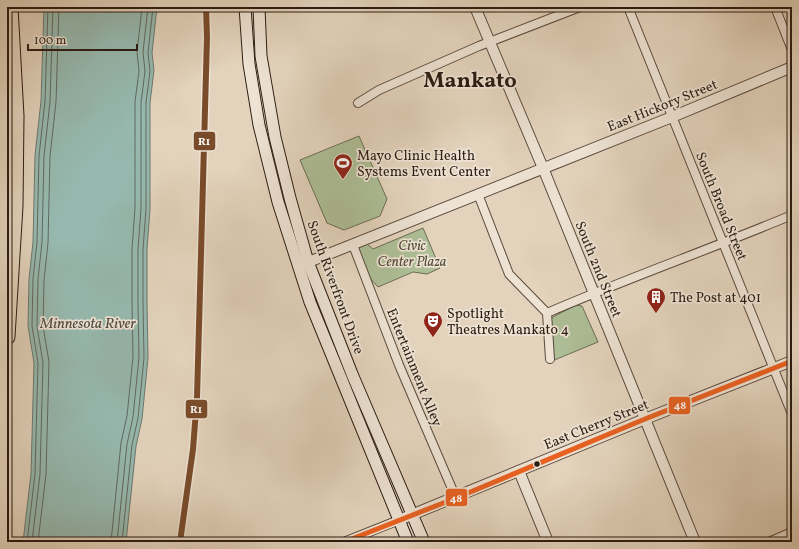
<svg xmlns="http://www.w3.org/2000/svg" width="799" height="549" viewBox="0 0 799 549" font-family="Vollkorn,serif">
<rect width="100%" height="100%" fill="#e3d3bc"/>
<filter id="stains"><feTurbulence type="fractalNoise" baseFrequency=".005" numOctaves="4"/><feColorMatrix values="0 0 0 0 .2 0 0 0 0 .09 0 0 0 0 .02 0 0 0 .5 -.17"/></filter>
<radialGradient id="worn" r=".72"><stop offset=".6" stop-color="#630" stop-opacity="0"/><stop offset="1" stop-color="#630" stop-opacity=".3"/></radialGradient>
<g fill="#adbe96" stroke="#6c6c54">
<polygon points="359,136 387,199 380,216 344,230 327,223 300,160"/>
<polygon points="423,228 440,268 427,274 413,272 378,287 368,276 358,248 367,244 373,249"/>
<polygon points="576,305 582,306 598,342 552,361 551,318"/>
</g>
<polygon fill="#96b8ae" stroke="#6b7970" points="44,7 157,7 152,53 154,70 150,103 150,209 147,249 147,303 148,358 142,419 136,446 126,542 23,542 31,474 34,363 28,326 29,279 33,242 35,155 41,101"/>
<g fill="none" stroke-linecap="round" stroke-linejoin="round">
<g stroke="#606a60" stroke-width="1">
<polyline points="27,542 35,474 38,363 32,326 33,279 37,242 39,156 45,101 48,7"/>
<polyline points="32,542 40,474 43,363 37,326 38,279 42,242 44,156 50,102 53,7"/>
<polyline points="38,542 46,474 49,362 43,326 44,280 48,243 50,156 56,102 59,7"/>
<polyline points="111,542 121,443 127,416 133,357 132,302 132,249 135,208 135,102 139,71 137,52 142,7"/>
<polyline points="117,542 127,444 133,417 139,357 138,302 138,249 141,209 141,103 145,71 143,52 148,7"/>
<polyline points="122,542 132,445 138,418 144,358 143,303 143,249 146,209 146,103 150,71 148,53 153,7"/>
</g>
<g stroke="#59493c" stroke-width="10">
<g id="minor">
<polyline points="628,7 792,414"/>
<polyline points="775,7 792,50"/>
<polyline points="358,103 379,90 479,46 580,7"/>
<polyline points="478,194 509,274 547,313 550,359"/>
<polyline points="353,245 399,365 456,498"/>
<path d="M547,313C628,278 711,249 792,215"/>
<polyline points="344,542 399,520"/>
</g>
</g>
<g stroke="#59493c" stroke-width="12">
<g id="tertiary">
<polyline points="475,7 543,168 695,542"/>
<polyline points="301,265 672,117 792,67"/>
<polyline points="519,471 548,542"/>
<polyline points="399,520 645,419 792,361"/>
<polyline points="771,542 792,533"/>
</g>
</g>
<g stroke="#2b1b12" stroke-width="13">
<g id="secondary">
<polyline points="245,7 249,64 259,125 278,202 310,302 408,542"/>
<polyline points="259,7 261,56 275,137 290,198 308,262 352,374 424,542"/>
</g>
</g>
<g stroke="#2b1b12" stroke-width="17">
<polyline id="motorway" points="7,337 15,206 16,116 10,7"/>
</g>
<use href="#minor" stroke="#ede2d3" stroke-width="8"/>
<use href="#tertiary" stroke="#ede2d3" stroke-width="10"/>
<use href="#secondary" stroke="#ede2d3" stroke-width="11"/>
<use href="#motorway" stroke="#e3d3bc" stroke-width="15"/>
<g stroke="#ede2d3" stroke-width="8">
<polyline id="bus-1" points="344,542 456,498 645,419 792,361"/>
</g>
<use href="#bus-1" stroke="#e86121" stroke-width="5"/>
<g stroke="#ede2d3" stroke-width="9">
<polyline id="rail-1" points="180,542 193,449 197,398 207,37 206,7"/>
</g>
<use href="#rail-1" stroke="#7a4b2a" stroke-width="6"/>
</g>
<defs>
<g id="stadium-pin" transform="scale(1)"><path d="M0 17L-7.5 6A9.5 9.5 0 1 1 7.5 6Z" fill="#8f2418" stroke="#ede2d3"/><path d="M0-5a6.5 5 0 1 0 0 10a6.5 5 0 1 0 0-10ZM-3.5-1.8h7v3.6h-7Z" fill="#fff"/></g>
<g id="building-pin" transform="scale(1)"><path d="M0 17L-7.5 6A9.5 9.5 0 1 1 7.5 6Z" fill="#8f2418" stroke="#ede2d3"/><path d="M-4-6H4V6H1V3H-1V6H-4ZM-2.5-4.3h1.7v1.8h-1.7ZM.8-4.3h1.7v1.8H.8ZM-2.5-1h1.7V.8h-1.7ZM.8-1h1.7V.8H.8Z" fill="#fff"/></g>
<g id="theatre-pin" transform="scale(1)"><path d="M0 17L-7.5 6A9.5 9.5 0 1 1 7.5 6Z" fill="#8f2418" stroke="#ede2d3"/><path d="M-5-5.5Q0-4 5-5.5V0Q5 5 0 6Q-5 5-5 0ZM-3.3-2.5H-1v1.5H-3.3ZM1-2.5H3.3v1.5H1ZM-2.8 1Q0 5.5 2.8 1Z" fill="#fff"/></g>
</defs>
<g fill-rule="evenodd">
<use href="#stadium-pin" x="343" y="163"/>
<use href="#building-pin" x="656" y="297"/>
<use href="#theatre-pin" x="433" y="321"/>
</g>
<circle fill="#2b1b12" stroke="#ede2d3" stroke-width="1.5" cx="537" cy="464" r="3.5"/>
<g text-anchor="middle" stroke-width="3.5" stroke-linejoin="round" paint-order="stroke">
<g font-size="14" fill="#2b1b12" stroke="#ede2d3">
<text transform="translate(662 105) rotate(-22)" y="5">East Hickory Street</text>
<text transform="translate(722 206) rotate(68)" y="5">South Broad Street</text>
<text transform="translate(599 269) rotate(68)" y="5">South 2nd Street</text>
<text transform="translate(336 287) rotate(70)" y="5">South Riverfront Drive</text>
<text transform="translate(415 367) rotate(68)" y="5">Entertainment Alley</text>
<text transform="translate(596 424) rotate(-22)" y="5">East Cherry Street</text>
</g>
<g font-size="14" fill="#2b1b12" stroke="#ede2d3" text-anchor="start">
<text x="357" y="160">Mayo Clinic Health<tspan x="357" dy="16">Systems Event Center</tspan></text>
<text x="670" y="302">The Post at 401</text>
<text x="447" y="318">Spotlight<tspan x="447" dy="16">Theatres Mankato 4</tspan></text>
</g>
<g font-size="14" font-style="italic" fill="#524c3a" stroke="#ede2d3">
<text x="412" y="250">Civic<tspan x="412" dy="16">Center Plaza</tspan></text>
</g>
<g font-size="15" font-style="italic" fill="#4b4a41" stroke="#ede2d3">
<text x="88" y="328">Minnesota River</text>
</g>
<g font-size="22" font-weight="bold" fill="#2b1b12" stroke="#ede2d3">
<text x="470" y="87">Mankato</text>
</g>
</g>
<g stroke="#ede2d3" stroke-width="1.5">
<rect x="193" y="131" width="23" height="20" rx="4" fill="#7a4b2a"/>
<rect x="668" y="396" width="23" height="19" rx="4" fill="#e86121"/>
<rect x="185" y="399" width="23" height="20" rx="4" fill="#7a4b2a"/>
<rect x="445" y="488" width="23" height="19" rx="4" fill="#e86121"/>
</g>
<g font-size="11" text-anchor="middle" font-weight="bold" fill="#fff">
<text x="204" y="145">R1</text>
<text x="680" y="409">48</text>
<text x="196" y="413">R1</text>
<text x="456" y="502">48</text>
</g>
<rect width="799" height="549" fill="none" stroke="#e3d3bc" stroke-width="24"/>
<rect x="8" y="8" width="783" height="533" fill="none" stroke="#2b1b12" stroke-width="2"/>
<rect x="12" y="12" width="775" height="525" fill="none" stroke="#2b1b12"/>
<path d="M28 44v6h109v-6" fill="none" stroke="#2b1b12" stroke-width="2"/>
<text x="34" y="44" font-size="12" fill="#2b1b12" stroke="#ede2d3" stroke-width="3" paint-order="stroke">100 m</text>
<rect width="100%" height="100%" filter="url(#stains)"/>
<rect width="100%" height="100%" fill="url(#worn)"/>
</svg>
